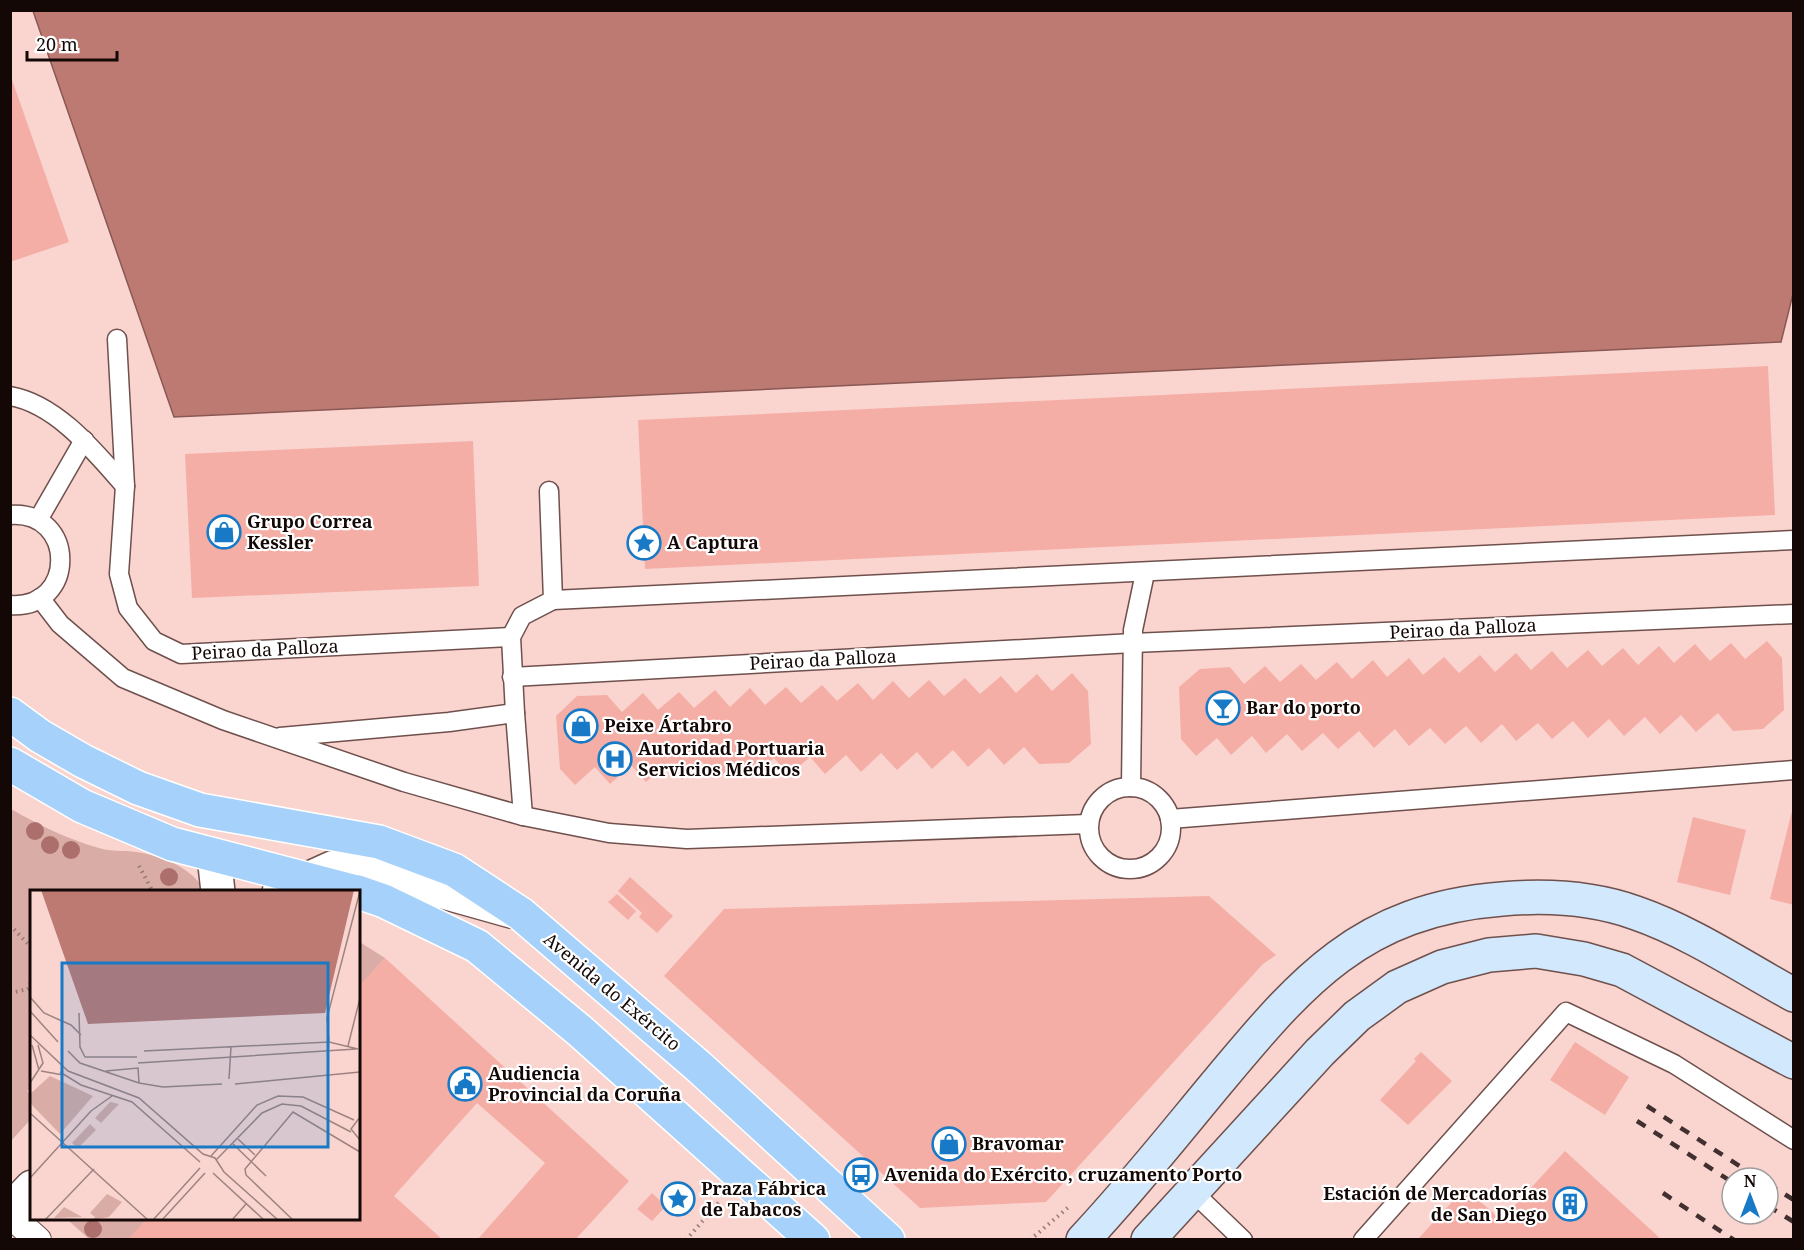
<svg xmlns="http://www.w3.org/2000/svg" width="1804" height="1250" viewBox="0 0 1804 1250" font-family="'Noto Serif',serif">
<rect width="100%" height="100%" fill="#fad5d0"/>
<g fill="#d9aca6">
<path d="M11,809C39,825 67,839 99,848C111,852 124,850 136,852C163,856 191,867 205,891L32,892V1086L27,1091L31,1096V1119L11,1141Z"/>
<polygon points="358,941 385,958 359,987 358,987"/>
<polygon points="71,1218 147,1219 128,1240 89,1239 69,1221"/>
</g>
<polygon fill="#bd7a73" stroke="#8a5853" stroke-width="1.5" points="33,11 1793,11 1794,290 1781,342 174,417"/>
<g fill="#f5aea6">
<polygon points="10,74 69,242 10,262"/>
<polygon points="1768,366 1775,515 645,569 638,420"/>
<polygon points="473,441 479,586 192,598 185,454"/>
<polygon points="1767,641 1782,658 1784,710 1763,729 1733,731 1718,713 1696,732 1681,715 1660,734 1645,717 1624,736 1609,719 1588,738 1573,721 1552,739 1538,723 1516,741 1502,724 1481,743 1466,726 1445,744 1430,728 1409,746 1395,729 1374,748 1359,731 1338,749 1323,733 1302,751 1287,734 1266,753 1252,736 1231,755 1217,738 1196,756 1181,739 1179,687 1200,669 1230,667 1244,684 1265,666 1280,682 1301,664 1316,680 1337,662 1352,679 1373,660 1387,677 1409,658 1423,675 1444,657 1459,673 1480,655 1495,672 1516,653 1531,670 1552,651 1567,668 1588,650 1602,666 1623,648 1638,665 1659,646 1674,663 1695,644 1710,661 1731,643 1745,659"/>
<polygon points="1072,673 1088,691 1091,744 1069,763 1039,764 1024,747 1004,765 989,748 968,767 953,750 932,769 917,752 897,770 881,753 861,772 846,755 825,774 810,757 789,775 774,758 753,777 738,760 718,779 702,762 682,780 667,763 646,782 631,765 610,784 595,767 575,785 560,769 556,716 577,696 607,695 622,712 643,693 658,710 679,692 694,708 715,690 730,707 750,688 765,705 786,687 801,703 822,685 837,701 858,683 873,700 893,681 909,698 929,680 944,696 965,678 980,694 1001,676 1016,693 1037,674 1052,691"/>
<polygon points="1792,811 1794,812 1794,905 1770,899"/>
<polygon points="1693,817 1746,830 1730,895 1677,882"/>
<polygon points="630,877 673,916 657,933 639,917 642,913 618,891"/>
<polygon points="617,894 636,911 628,920 608,902"/>
<polygon points="1209,896 1276,955 1263,964 1046,1202 920,1208 664,976 724,909"/>
<polygon points="385,958 629,1181 575,1240 477,1240 545,1163 477,1103 394,1196 443,1240 128,1240 147,1218 358,1218 358,987"/>
<polygon points="1575,1042 1629,1077 1605,1115 1550,1080"/>
<polygon points="1421,1052 1452,1081 1408,1125 1380,1100 1416,1061 1414,1059"/>
<polygon points="1565,1151 1662,1240 1417,1240 1465,1188 1501,1220"/>
<polygon points="652,1193 666,1206 652,1221 637,1209"/>
</g>
<g fill="none" stroke-linecap="round" stroke-linejoin="round">
<g stroke="#6f504c" stroke-width="21">
<g id="service">
<polyline points="117,339 125,486 119,574 128,608 154,641 181,654 511,637"/>
<path d="M10,396C57,404 96,453 125,486"/>
<path d="M10,515C77,510 77,610 10,605"/>
<polyline points="38,520 84,440"/>
<polyline points="40,598 60,624 123,678 223,720 404,782 523,816 609,833 687,839 1088,824"/>
<polyline points="553,600 1794,540"/>
<polyline points="512,677 1133,643 1794,614"/>
<polyline points="515,713 511,637 522,616 553,600 549,491"/>
<polyline points="280,737 449,722 515,713 523,816"/>
<circle cx="1130" cy="828" r="41"/>
<polyline points="1131,787 1133,630 1145,573"/>
<polyline points="1170,819 1794,770"/>
<polyline points="1193,1192 1243,1240"/>
<polyline points="1363,1240 1566,1012 1674,1064 1794,1140"/>
</g>
</g>
<g stroke="#6f504c" stroke-width="28">
<polyline id="pedestrian" points="10,1215 38,1240"/>
</g>
<g stroke="#6f504c" stroke-width="36">
<g id="minor">
<polyline points="214,856 218,892"/>
<polyline points="279,892 332,868 351,864 372,865 440,891 511,911"/>
<polyline points="10,1210 32,1187"/>
</g>
</g>
<g stroke="#6f504c" stroke-width="36">
<g id="secondary">
<path d="M1083,1240C1130,1190 1172,1137 1216,1084C1301,982 1360,910 1502,899C1547,895 1594,898 1636,913C1691,932 1743,967 1794,995"/>
<polyline points="1148,1240 1320,1052 1357,1016 1397,987 1442,967 1489,955 1536,951 1584,959 1622,970 1794,1062"/>
</g>
</g>
<g stroke="#fff" stroke-width="36">
<g id="primary">
<polyline points="10,714 40,736 83,761 138,788 200,810 379,842 454,870 521,914 698,1066 888,1240"/>
<polyline points="10,764 82,806 172,844 356,892"/>
<polyline points="358,892 384,901 477,946 580,1031 813,1240"/>
</g>
</g>
<g stroke="#937a76" stroke-width="4" stroke-dasharray="1.5 4.5" stroke-linecap="butt">
<polyline points="139,866 153,892"/>
<polyline points="10,925 32,948"/>
<polyline points="10,993 28,989 32,977"/>
<polyline points="686,1240 721,1200"/>
<polyline points="1030,1240 1071,1205"/>
</g>
<use href="#service" stroke="#fff" stroke-width="18"/>
<use href="#pedestrian" stroke="#fff" stroke-width="26"/>
<use href="#minor" stroke="#fff" stroke-width="33"/>
<use href="#secondary" stroke="#d2e8fd" stroke-width="33"/>
<use href="#primary" stroke="#a5d1fa" stroke-width="33"/>
<g stroke="#41302f" stroke-width="4.5" stroke-dasharray="10 10" stroke-linecap="butt">
<polyline points="1647,1106 1758,1178"/>
<polyline points="1637,1121 1732,1182"/>
<polyline points="1768,1184 1794,1200"/>
<polyline points="1663,1193 1734,1240"/>
<polyline points="1768,1206 1794,1222"/>
</g>
</g>
<g fill="#ac6f6b">
<circle cx="35" cy="831" r="9"/>
<circle cx="50" cy="845" r="9"/>
<circle cx="71" cy="850" r="9"/>
<circle cx="169" cy="877" r="9"/>
<circle cx="93" cy="1229" r="9"/>
</g>
<defs>
<g id="shop-ring" transform="scale(1.725)"><circle r="9.5" fill="#fff" stroke="#187ac6" stroke-width="1.5"/><path d="M-5-2.5h2.3a2.7 3.5 0 0 1 5.4 0H5L5.5 6h-11ZM-1.5-2.5h3a1.5 2.3 0 0 0-3 0Z" fill="#187ac6"/></g>
<g id="sight-ring" transform="scale(1.725)"><circle r="9.5" fill="#fff" stroke="#187ac6" stroke-width="1.5"/><path d="M0-6L1.8-2.2L6-1.7L2.9 1.2L3.7 5.4L0 3.3L-3.7 5.4L-2.9 1.2L-6-1.7L-1.8-2.2Z" fill="#187ac6"/></g>
<g id="bar-ring" transform="scale(1.725)"><circle r="9.5" fill="#fff" stroke="#187ac6" stroke-width="1.5"/><path d="M-6-5H6L.8 .8V4.5H3.5V6h-7V4.5H-.8V.8Z" fill="#187ac6"/></g>
<g id="hospital-ring" transform="scale(1.725)"><circle r="9.5" fill="#fff" stroke="#187ac6" stroke-width="1.5"/><path d="M-5-5h3v3.5h4V-5h3V5h-3V1.5h-4V5h-3Z" fill="#187ac6"/></g>
<g id="civic-ring" transform="scale(1.725)"><circle r="9.5" fill="#fff" stroke="#187ac6" stroke-width="1.5"/><path d="M-.6-6.5H3V-4.5H.6V-3L4-1V1h2V6H-6V1h2V-1L-.6-3ZM-1.2 2.5V6h2.4V2.5Z" fill="#187ac6"/></g>
<g id="bus-ring" transform="scale(1.725)"><circle r="9.5" fill="#fff" stroke="#187ac6" stroke-width="1.5"/><path d="M-5-6H5V4H4V6H2V4H-2V6H-4V4H-5ZM-3.5-4V0h7V-4ZM-3.5 1.2v1.5H-2V1.2ZM2 1.2v1.5H3.5V1.2Z" fill="#187ac6"/></g>
<g id="building-ring" transform="scale(1.725)"><circle r="9.5" fill="#fff" stroke="#187ac6" stroke-width="1.5"/><path d="M-4-6H4V6H1V3H-1V6H-4ZM-2.5-4.3h1.7v1.8h-1.7ZM.8-4.3h1.7v1.8H.8ZM-2.5-1h1.7V.8h-1.7ZM.8-1h1.7V.8H.8Z" fill="#187ac6"/></g>
</defs>
<g fill-rule="evenodd">
<use href="#shop-ring" x="224" y="532"/>
<use href="#sight-ring" x="644" y="543"/>
<use href="#bar-ring" x="1223" y="708"/>
<use href="#shop-ring" x="581" y="726"/>
<use href="#hospital-ring" x="615" y="759"/>
<use href="#civic-ring" x="465" y="1084"/>
<use href="#shop-ring" x="949" y="1144"/>
<use href="#bus-ring" x="861" y="1175"/>
<use href="#sight-ring" x="678" y="1199"/>
<use href="#building-ring" x="1570" y="1204"/>
</g>
<g text-anchor="middle" stroke-width="4.5" stroke-linejoin="round" paint-order="stroke">
<g font-size="18" font-weight="bold" fill="#140807" stroke="#fff" text-anchor="start">
<text x="247" y="528">Grupo Correa<tspan x="247" dy="21">Kessler</tspan></text>
<text x="667" y="549">A Captura</text>
<text x="1246" y="714">Bar do porto</text>
<text x="604" y="732">Peixe Ártabro</text>
<text x="638" y="755">Autoridad Portuaria<tspan x="638" dy="21">Servicios Médicos</tspan></text>
<text x="488" y="1080">Audiencia<tspan x="488" dy="21">Provincial da Coruña</tspan></text>
<text x="972" y="1150">Bravomar</text>
<text x="884" y="1181">Avenida do Exército, cruzamento Porto</text>
<text x="701" y="1195">Praza Fábrica<tspan x="701" dy="21">de Tabacos</tspan></text>
<text x="1547" y="1200" text-anchor="end">Estación de Mercadorías<tspan x="1547" dy="21">de San Diego</tspan></text>
</g>
<g font-size="18" fill="#140807" stroke="#fff">
<text transform="translate(1463 629) rotate(-3)" y="6">Peirao da Palloza</text>
<text transform="translate(265 650) rotate(-3)" y="6">Peirao da Palloza</text>
<text transform="translate(823 660) rotate(-3)" y="6">Peirao da Palloza</text>
<text transform="translate(612 992) rotate(40)" y="6">Avenida do Exército</text>
</g>
</g>
<g transform="translate(30 890)">
<rect width="330" height="330" fill="#fad5d0"/>
<path d="M20,186L63,206L30,244L0,213V204ZM80,212L89,214L71,233L65,228ZM60,234L66,240L48,258L42,253ZM77,304L92,312L79,327L63,330L65,327L60,323ZM34,317L52,327L24,328Z" fill="#d9aca6"/>
<path d="M11,0H324L295,123L58,134Z" fill="#bd7a73"/>
<path fill="none" stroke="#9e8380" stroke-width="1.5" d="M0,107L14,123L41,135L51,145M0,121L28,152M49,123L50,157L55,167H107M0,145L38,181L109,208L173,264L185,268L194,282L248,330M299,152L297,128L330,1M2,155L9,180M318,156L330,108M38,161L50,173L109,193L133,197L192,194M114,161L299,152L328,159M108,173L326,159M11,181L33,185M76,181L108,178L109,193M30,182L51,195L102,212L170,272M199,189L201,157M0,193L13,173L8,155M205,194L330,182M0,223L118,330M330,227L321,239L330,250M208,249L225,265M203,254L236,286M181,266L227,215L248,206L273,207L324,230M186,270L232,223L252,214L271,216L321,242M183,283L234,330M0,288L61,221L82,206M15,330L64,279M123,330L170,278M132,330L175,283M202,330L216,314M263,330L216,285L215,279L263,222L330,262"/>
<path fill="#187ac6" fill-opacity="0.15" stroke="#187ac6" stroke-width="3" d="M32,73H298V257H32Z"/>
<rect width="330" height="330" fill="none" stroke="#140807" stroke-width="3"/>
</g>
<rect width="1804" height="1250" fill="none" stroke="#140807" stroke-width="24"/>
<g transform="translate(1750 1196)"><circle r="28" fill="#ffffff" stroke="#a19c9c" stroke-width="1.5"/>
<path d="M0-4.5L10 22L0 15L-10 22Z" fill="#187ac6"/>
<text y="-9" font-size="16" font-weight="bold" text-anchor="middle" fill="#140807">N</text>
</g>
<path d="M27 51v9h90v-9" fill="none" stroke="#140807" stroke-width="3"/>
<text x="36" y="51" font-size="18" fill="#140807" stroke="#ffffff" stroke-width="4.5" paint-order="stroke">20 m</text>
</svg>
